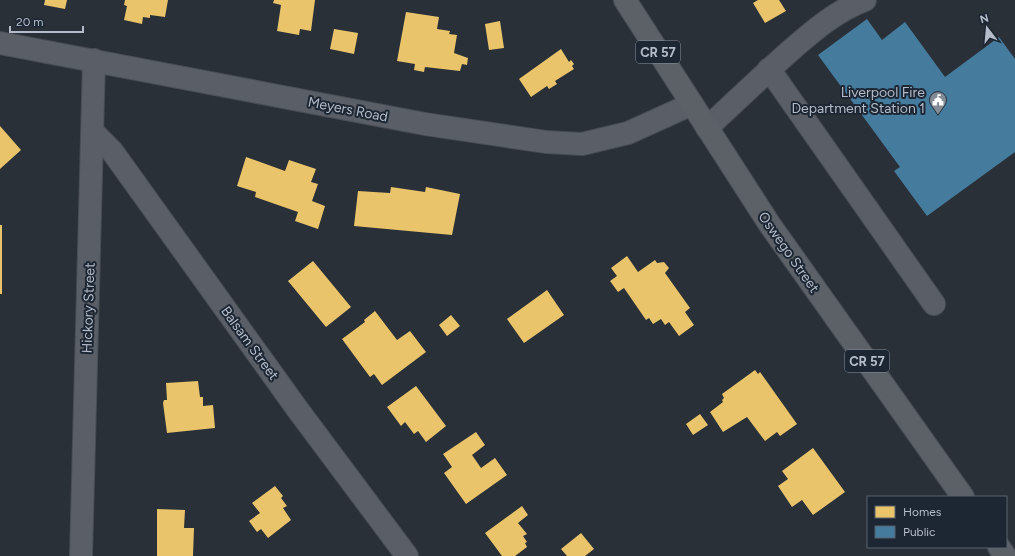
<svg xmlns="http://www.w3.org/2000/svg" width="1015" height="556" viewBox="0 0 1015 556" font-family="Figtree,sans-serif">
<rect width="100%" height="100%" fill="#2a3038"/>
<g fill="#e9c46a">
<polygon points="45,0 67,0 65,9 44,5"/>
<polygon points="125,0 168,0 165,17 150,15 150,18 143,17 142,24 124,20 127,6 124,5"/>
<polygon points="274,0 315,0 311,31 300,29 299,35 277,31 281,5 273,3"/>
<polygon points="758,0 779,0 786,11 765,23 753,3"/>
<polygon points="406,12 439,17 437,29 450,31 449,34 457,35 454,53 468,58 467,65 462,64 460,71 425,67 424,72 414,70 415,64 397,61"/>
<polygon points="500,21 504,48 489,50 485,24"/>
<polygon points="334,29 358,33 354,54 330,49"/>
<polygon points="561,49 569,62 571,60 574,64 572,66 574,69 555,81 557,84 549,89 547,86 531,97 519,79"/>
<polygon points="0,126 21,150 0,169"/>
<polygon points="246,157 285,171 289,160 316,169 311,182 318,184 312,201 325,206 318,229 295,221 298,212 255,197 256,192 237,186"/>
<polygon points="391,187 425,192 426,187 460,194 452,235 354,226 358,191 390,193"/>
<rect x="0" y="225" width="2" height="69"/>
<polygon points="627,256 638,272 655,260 657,263 664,262 669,268 665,273 690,308 685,312 694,325 679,336 669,322 665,325 661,319 653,324 649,318 646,320 624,288 618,292 610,281 617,276 611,268"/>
<polygon points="313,261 351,307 326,327 288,281"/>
<polygon points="547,290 564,315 524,343 507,319"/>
<polygon points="375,311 397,340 410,331 426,352 382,385 374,374 370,377 342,339 365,322 364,320"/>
<polygon points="451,315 460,326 447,336 439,325"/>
<polygon points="755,370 758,374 760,372 797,424 780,436 777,432 765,441 747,417 723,432 710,412 723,402 722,400 724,398 722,394"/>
<polygon points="198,381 200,397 203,397 203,406 213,405 215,428 167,433 163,403 164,400 167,400 166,383"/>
<polygon points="416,386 446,426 426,442 418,431 414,434 405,422 401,426 387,407"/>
<polygon points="700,414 708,425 693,435 686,424"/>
<polygon points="476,432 485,445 472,455 481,468 495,458 507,475 466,504 444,473 452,467 443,454"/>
<polygon points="813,448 845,492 813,515 802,500 792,507 778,486 788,479 782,471"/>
<polygon points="275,486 283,496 281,498 287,506 283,508 291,520 268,538 261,529 257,532 249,521 260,513 252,503"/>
<polygon points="522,506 528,515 518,523 527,534 523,536 527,542 525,543 527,547 515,556 502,556 485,533"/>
<polygon points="157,509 185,510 184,528 194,528 193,556 157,556"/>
<polygon points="581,533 594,549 585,556 567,556 561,549"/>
</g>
<polygon fill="#457b9d" points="867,19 882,40 905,22 945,77 999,37 1015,59 1015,152 927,216 894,171 900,167 818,55"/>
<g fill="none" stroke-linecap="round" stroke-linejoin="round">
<g stroke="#484c53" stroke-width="24">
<g id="minor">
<polyline points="0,43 425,124 546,142 582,144 628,133 692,104"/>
<polyline points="769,69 934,304"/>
<path d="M707,128C735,102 762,76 790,51C813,31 836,11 865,0"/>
<polyline points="93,132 112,151 298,410 407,556"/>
<polyline points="81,556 94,60"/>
</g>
</g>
<g stroke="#484c55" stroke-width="24">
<g id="major">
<polyline points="625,0 770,225 963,497"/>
<polyline points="999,547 1005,556"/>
</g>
</g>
<use href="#minor" stroke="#5a5e66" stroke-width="22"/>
<use href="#major" stroke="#5c6168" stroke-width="22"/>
</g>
<defs>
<g id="civic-pin" transform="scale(0.9)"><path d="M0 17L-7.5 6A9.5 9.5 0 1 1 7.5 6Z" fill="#848b96" stroke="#1d2633"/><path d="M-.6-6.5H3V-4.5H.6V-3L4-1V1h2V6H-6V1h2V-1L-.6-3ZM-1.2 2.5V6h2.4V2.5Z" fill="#fff"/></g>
</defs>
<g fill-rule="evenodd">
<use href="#civic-pin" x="938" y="100"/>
</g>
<g text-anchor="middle" stroke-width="4" stroke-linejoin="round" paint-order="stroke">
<g fill="#1d2633" stroke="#878f9c" stroke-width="1">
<rect x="636" y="41" width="44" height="22" rx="3"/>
<rect x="845" y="350" width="44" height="22" rx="3"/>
</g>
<g font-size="13" font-weight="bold" fill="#b4bcc9">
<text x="658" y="57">CR 57</text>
<text x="867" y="366">CR 57</text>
</g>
<g font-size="14" fill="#b4bcc9" stroke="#1d2633" text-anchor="end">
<text x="925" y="97">Liverpool Fire<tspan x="925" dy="16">Department Station 1</tspan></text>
</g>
<g font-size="14" fill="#b4bcc9" stroke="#1d2633">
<text transform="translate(348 109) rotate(11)" y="5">Meyers Road</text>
<text transform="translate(789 252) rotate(55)" y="5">Oswego Street</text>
<text transform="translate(88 308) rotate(-88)" y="5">Hickory Street</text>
<text transform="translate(250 343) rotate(54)" y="5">Balsam Street</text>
</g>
</g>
<rect x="867" y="496" width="140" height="52" fill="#1d2633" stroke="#59626f"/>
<rect x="875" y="506" width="20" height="12" fill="#e9c46a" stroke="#59626f"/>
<text x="903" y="516" font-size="12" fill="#b4bcc9">Homes</text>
<rect x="875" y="526" width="20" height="12" fill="#457b9d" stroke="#59626f"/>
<text x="903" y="536" font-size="12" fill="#b4bcc9">Public</text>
<g transform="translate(987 28) rotate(344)" stroke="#1d2633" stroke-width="3" paint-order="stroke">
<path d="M0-3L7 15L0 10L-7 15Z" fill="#b4bcc9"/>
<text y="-6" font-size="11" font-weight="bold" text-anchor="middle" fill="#b4bcc9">N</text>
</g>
<path d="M10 26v6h73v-6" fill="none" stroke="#b4bcc9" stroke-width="2"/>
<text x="16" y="26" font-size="12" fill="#b4bcc9" stroke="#1d2633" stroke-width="3" paint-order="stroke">20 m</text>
</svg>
